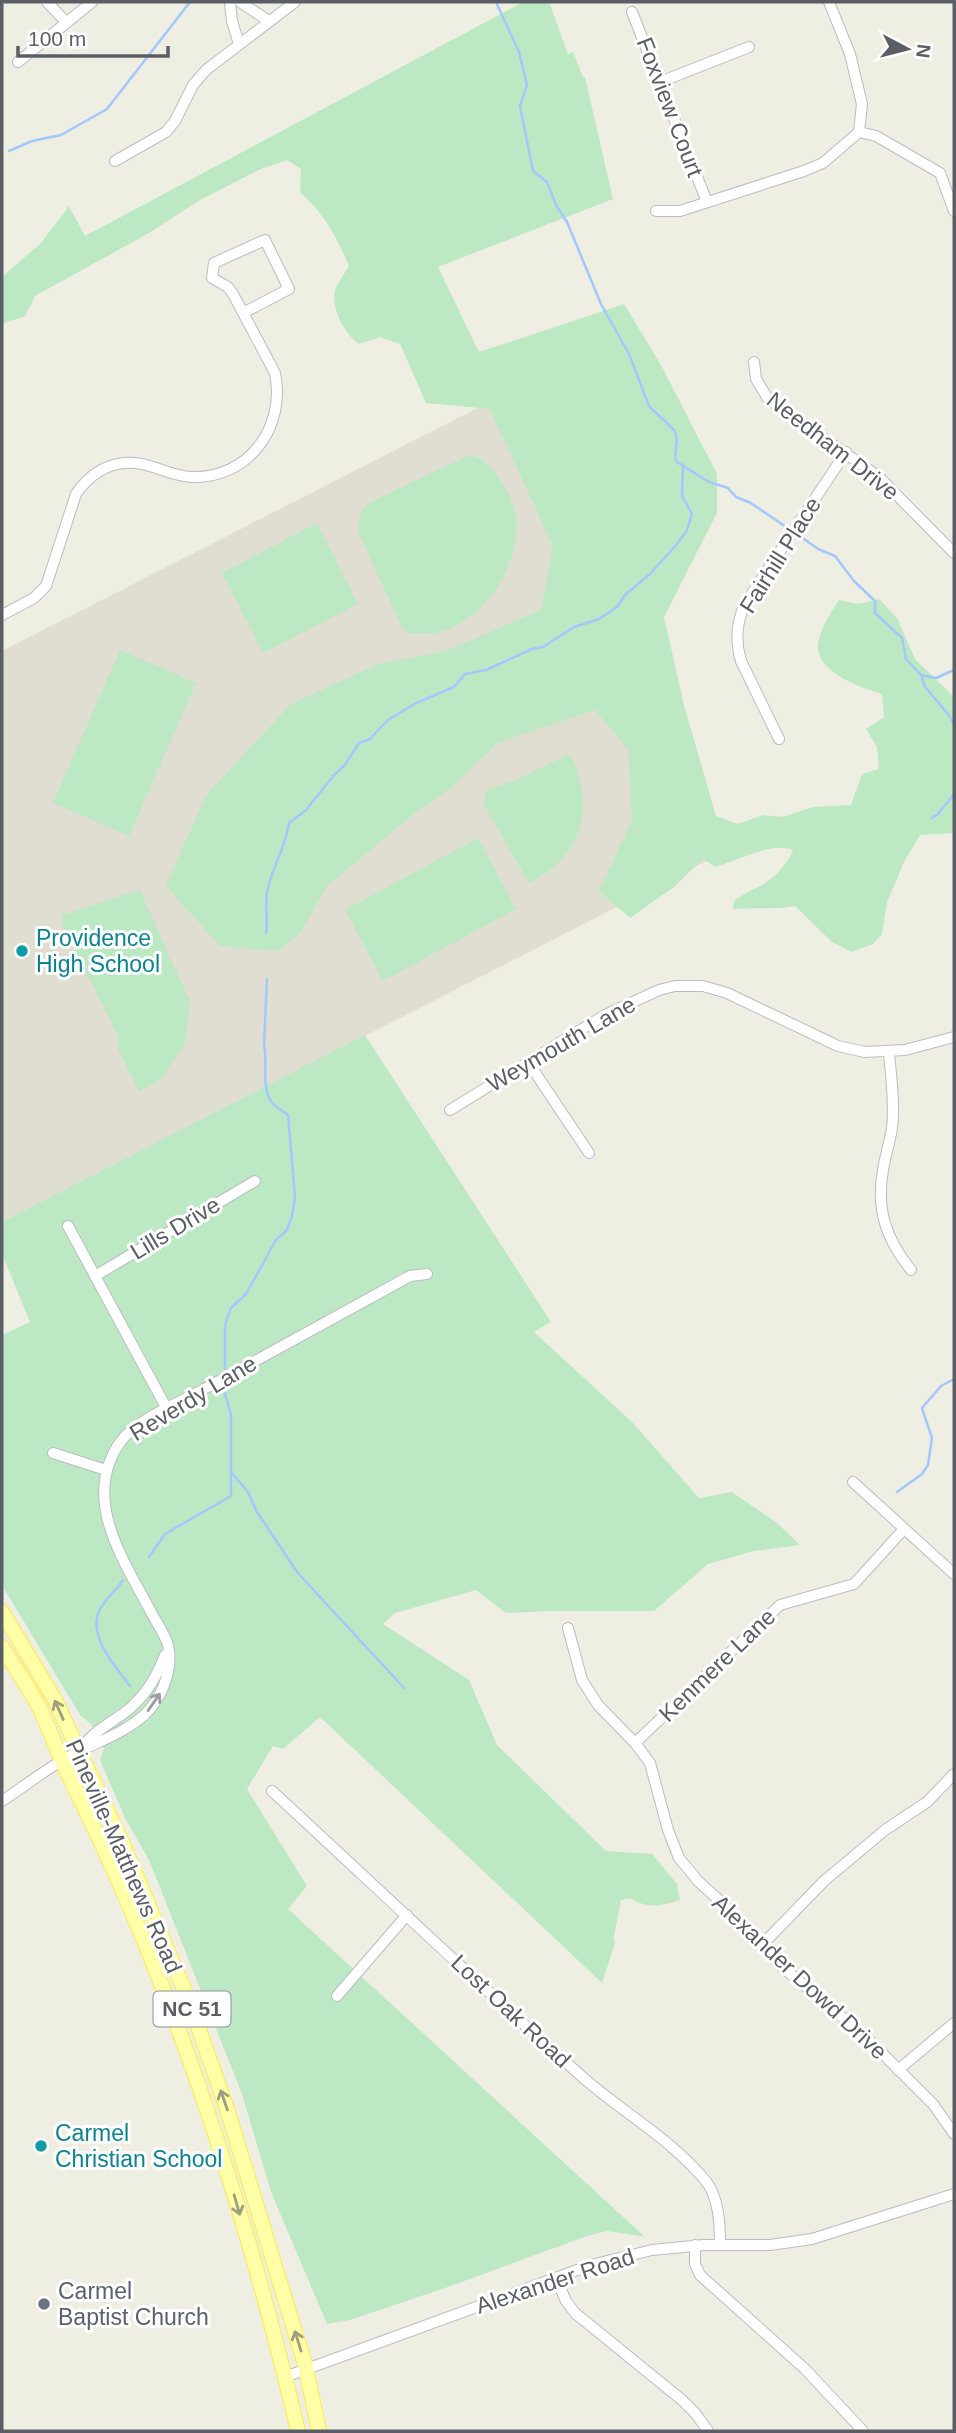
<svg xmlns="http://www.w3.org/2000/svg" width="956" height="2433" viewBox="0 0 956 2433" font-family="Helvetica,sans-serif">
<rect width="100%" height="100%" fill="#efeee2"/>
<polygon fill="#dfded1" points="501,396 730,849 2,1222 2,651"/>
<g fill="#bce9c4">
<path d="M523,2H549L568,54L573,52L583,77H585L613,199L438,267L479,352L624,304L661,365L717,474V513L664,617L684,705L716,816L738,824L763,815L783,817L812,807L851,805L862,774L879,769L877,747L866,729L884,717L882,694C861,688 816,672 818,645C820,628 830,614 839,600L859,604L879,599L897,618L915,659L954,697V833L920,835L905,860L887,902L882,934L873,944L851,952L832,942L795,906C774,910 754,907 733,909L734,901C745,892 757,889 768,881C778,874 789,861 793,850C774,841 736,861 715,867L703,859L674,887L630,918L599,891L632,820L628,749L595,710L497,743L452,787L410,817L327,886L300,933L277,951L220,946L166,886L206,795L291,704L378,664L446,651L541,610L553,546L490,409L426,403L400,344L380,337L359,344C345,334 331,309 335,291C337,283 345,273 349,266C336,236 325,215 300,192L301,169L287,160L261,169L200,200L149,233L35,296L25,316L2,324V277L41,243L69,206L85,236Z"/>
<path d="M469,455C484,458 492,468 501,481C506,489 513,501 515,511C524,557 491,613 447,630C434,635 417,634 404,632L360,536C357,523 359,514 367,504Z"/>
<polygon points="317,523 358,604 263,653 222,573"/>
<polygon points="120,650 196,683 129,836 53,803"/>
<path d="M570,754C596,806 583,857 529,883L483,803L486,791L518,779Z"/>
<polygon points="478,838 516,909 383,981 345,910"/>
<polygon points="140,890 190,1002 185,1043 161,1079 139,1092 118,1049 118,1036 62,924 62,915"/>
<path d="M365,1035L551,1322L534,1332L632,1422L699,1498L732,1492L777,1523L800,1545L754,1551L708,1564L654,1611H550L506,1613L476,1590L395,1613L383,1624L469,1680L497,1745L606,1851L652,1854L677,1884L680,1900C662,1906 647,1909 630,1898L621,1900L614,1936L615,1943L602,1983L320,1717L283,1749L273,1746L247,1789L307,1886L288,1909L645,2237L607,2231L587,2236L445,2288L350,2320L327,2324L271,2192L242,2094L149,1860L125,1818L100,1760L104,1748L91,1724L80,1715L2,1585V1335L30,1322L2,1254V1222Z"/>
</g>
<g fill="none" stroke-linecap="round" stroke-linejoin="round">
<g stroke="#a2c8ff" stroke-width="2.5">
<polyline points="496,2 519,52 527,85 520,106 533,171 547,182 556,205 567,222 601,304 629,354 649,406 674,430 677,438 675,458 677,462 709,482 728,488 736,497 751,503 786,527"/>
<polyline points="9,151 32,141 61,135 107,109 190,2"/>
<polyline points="800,536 818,549 835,556 854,581 875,601 875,613 902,638 906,659 921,675 925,687 949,715 954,725"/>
<polyline points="921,675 936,678 954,670"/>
<polyline points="932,818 938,814 954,794"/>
<path d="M266,933C268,919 265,906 267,893C271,868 286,848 289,823L306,810L334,775L345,765L359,743L370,739L388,720L414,704L454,687L465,674L486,670L532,649L543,647L574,627L599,619L617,607L625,595L650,574L677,544L687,530L692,514L682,496L683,465"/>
<path d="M225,1371V1325L231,1308L246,1294L276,1240L287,1230L292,1216L295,1197L288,1115C283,1111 274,1107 271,1101C261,1086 268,1062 264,1045L267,979"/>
<polyline points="231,1472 248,1492 257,1512 297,1572 404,1688"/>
<polyline points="897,1492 922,1474 928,1465 932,1438 922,1408 941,1386 954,1379"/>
<polyline points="149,1557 165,1534 231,1496 231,1414 223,1388"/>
<path d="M123,1580C116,1591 104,1600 99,1611C88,1637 116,1667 130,1686"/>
</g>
<g stroke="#babcc3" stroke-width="12">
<g id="minor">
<polyline points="47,2 66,22"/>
<polyline points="230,2 232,21 239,44"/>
<polyline points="240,2 269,21"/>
<polyline points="632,12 707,202"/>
<polyline points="18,62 92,2"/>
<polyline points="660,82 749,47"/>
<polyline points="859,132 876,136 940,173 954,211"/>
<polyline points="115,161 166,132 175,121 193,85 206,70 295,2"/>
<polyline points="656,211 680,211 804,171 823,163 859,132 862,104 850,54 829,2"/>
<polyline points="754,362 756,379 768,399 879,477 954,553"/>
<path d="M2,615L34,598L46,586L76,494C87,478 103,465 124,463C146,460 169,476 191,477C249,479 286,427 275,373L233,294L228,287L212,278L214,263L265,240L289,289L243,313"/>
<path d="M779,739L741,661C735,641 736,623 745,604L846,452"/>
<path d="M889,1053C891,1077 895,1103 892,1128C890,1142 885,1156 883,1170C876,1210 886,1239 911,1270"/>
<polyline points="528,1062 589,1153"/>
<polyline points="450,1110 605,1015 659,990 675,986 703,986 727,993 838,1046 865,1052 905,1050 954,1037"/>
<polyline points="68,1226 167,1409"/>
<polyline points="95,1276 255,1181"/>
<polyline points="53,1453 106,1470"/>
<polyline points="853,1482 954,1574"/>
<polyline points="568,1628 582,1680 598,1705 635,1743 650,1763 668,1830 679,1858 699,1882 721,1902 781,1966 865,2036 933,2104 954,2134"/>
<polyline points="635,1743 780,1605 854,1584 904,1529"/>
<path d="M78,1752C91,1733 106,1726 124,1713C143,1699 157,1677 165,1655"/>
<path d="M272,1791C374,1885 475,1981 579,2074C619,2110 670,2138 705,2180C719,2197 720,2224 720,2245"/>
<path d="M2,1801C22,1788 42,1772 63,1760C88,1745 131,1732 150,1709C164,1692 173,1667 168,1645C165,1634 156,1622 151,1612C123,1559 80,1498 121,1441C137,1419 181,1402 206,1388C274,1351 342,1314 410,1276L427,1274"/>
<polyline points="761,1946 824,1881 885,1830 927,1802 954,1774"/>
<polyline points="337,1996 407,1915"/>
<polyline points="898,2070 954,2023"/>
<polyline points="695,2245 695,2264 700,2275 805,2369 863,2431"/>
<polyline points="556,2278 566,2301 575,2313 682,2400 696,2414 708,2431"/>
<polyline points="285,2377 591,2265 652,2250 704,2245 770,2245 812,2239 954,2194"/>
</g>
</g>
<g stroke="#ffe94c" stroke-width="16">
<g id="major">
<polyline points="2,1612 54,1698 122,1842 189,2001 227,2109 306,2368 319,2431"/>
<path d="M2,1647C14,1666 27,1685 38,1705C50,1729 58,1754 70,1778C174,1985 245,2206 298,2431"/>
</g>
</g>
<use href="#minor" stroke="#fff" stroke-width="10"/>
<use href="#major" stroke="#ffffa7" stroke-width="14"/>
</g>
<defs><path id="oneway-shaft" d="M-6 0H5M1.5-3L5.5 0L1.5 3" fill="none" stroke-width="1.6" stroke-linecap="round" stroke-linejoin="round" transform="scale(1.75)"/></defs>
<use stroke="#9d9ea3" href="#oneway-shaft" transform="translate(154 1702) rotate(-55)"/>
<g stroke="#9d9e7f">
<use href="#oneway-shaft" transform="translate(59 1710) rotate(-114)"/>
<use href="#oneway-shaft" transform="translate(224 2100) rotate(-109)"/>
<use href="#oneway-shaft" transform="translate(237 2205) rotate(74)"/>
<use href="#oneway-shaft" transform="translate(298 2341) rotate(-107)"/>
</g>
<g fill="#0f9aa8" stroke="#fff" stroke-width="2.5">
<circle cx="22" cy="951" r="7"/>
<circle cx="41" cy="2146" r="7"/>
</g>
<circle fill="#6b7280" stroke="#fff" stroke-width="2.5" cx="44" cy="2304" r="7"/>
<g text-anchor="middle" stroke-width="6" stroke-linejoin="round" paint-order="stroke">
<rect fill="#fff" stroke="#8c8e93" stroke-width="2" x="153.5" y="1991.5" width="77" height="35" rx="5"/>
<g font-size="21" font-weight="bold" fill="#5b5e65">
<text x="192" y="2016">NC 51</text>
</g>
<g font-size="23" fill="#5b5e65" stroke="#fff">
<text transform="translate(670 107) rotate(69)" y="8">Foxview Court</text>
<text transform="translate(833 446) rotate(38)" y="8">Needham Drive</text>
<text transform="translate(780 555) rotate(-58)" y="8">Fairhill Place</text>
<text transform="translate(561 1044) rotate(-30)" y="8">Weymouth Lane</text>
<text transform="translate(175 1228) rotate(-31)" y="8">Lills Drive</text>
<text transform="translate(193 1398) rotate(-31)" y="8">Reverdy Lane</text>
<text transform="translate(717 1665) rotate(-44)" y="8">Kenmere Lane</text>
<text transform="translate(124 1856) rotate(66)" y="8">Pineville-Matthews Road</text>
<text transform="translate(800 1977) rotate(43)" y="8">Alexander Dowd Drive</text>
<text transform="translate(511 2011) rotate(43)" y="8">Lost Oak Road</text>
<text transform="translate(555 2281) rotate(-18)" y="8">Alexander Road</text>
</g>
<g font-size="23" fill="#0d838f" stroke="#fff" text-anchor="start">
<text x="36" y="946">Providence<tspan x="36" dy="26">High School</tspan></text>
<text x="55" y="2141">Carmel<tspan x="55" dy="26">Christian School</tspan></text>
</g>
<g font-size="23" fill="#5b616d" stroke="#fff" text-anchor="start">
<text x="58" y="2299">Carmel<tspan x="58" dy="26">Baptist Church</tspan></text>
</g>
</g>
<rect width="956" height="2433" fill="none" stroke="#5b5e65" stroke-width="7"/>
<g transform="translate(907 49) rotate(97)" stroke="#ffffff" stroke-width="5" paint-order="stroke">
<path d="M0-5L12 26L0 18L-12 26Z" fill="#5b5e65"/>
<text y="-10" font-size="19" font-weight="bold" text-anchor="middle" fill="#5b5e65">N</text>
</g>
<path d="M18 46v10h150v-10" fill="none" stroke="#5b5e65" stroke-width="3.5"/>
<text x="28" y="46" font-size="21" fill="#5b5e65" stroke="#ffffff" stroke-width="5" paint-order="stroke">100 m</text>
</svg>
